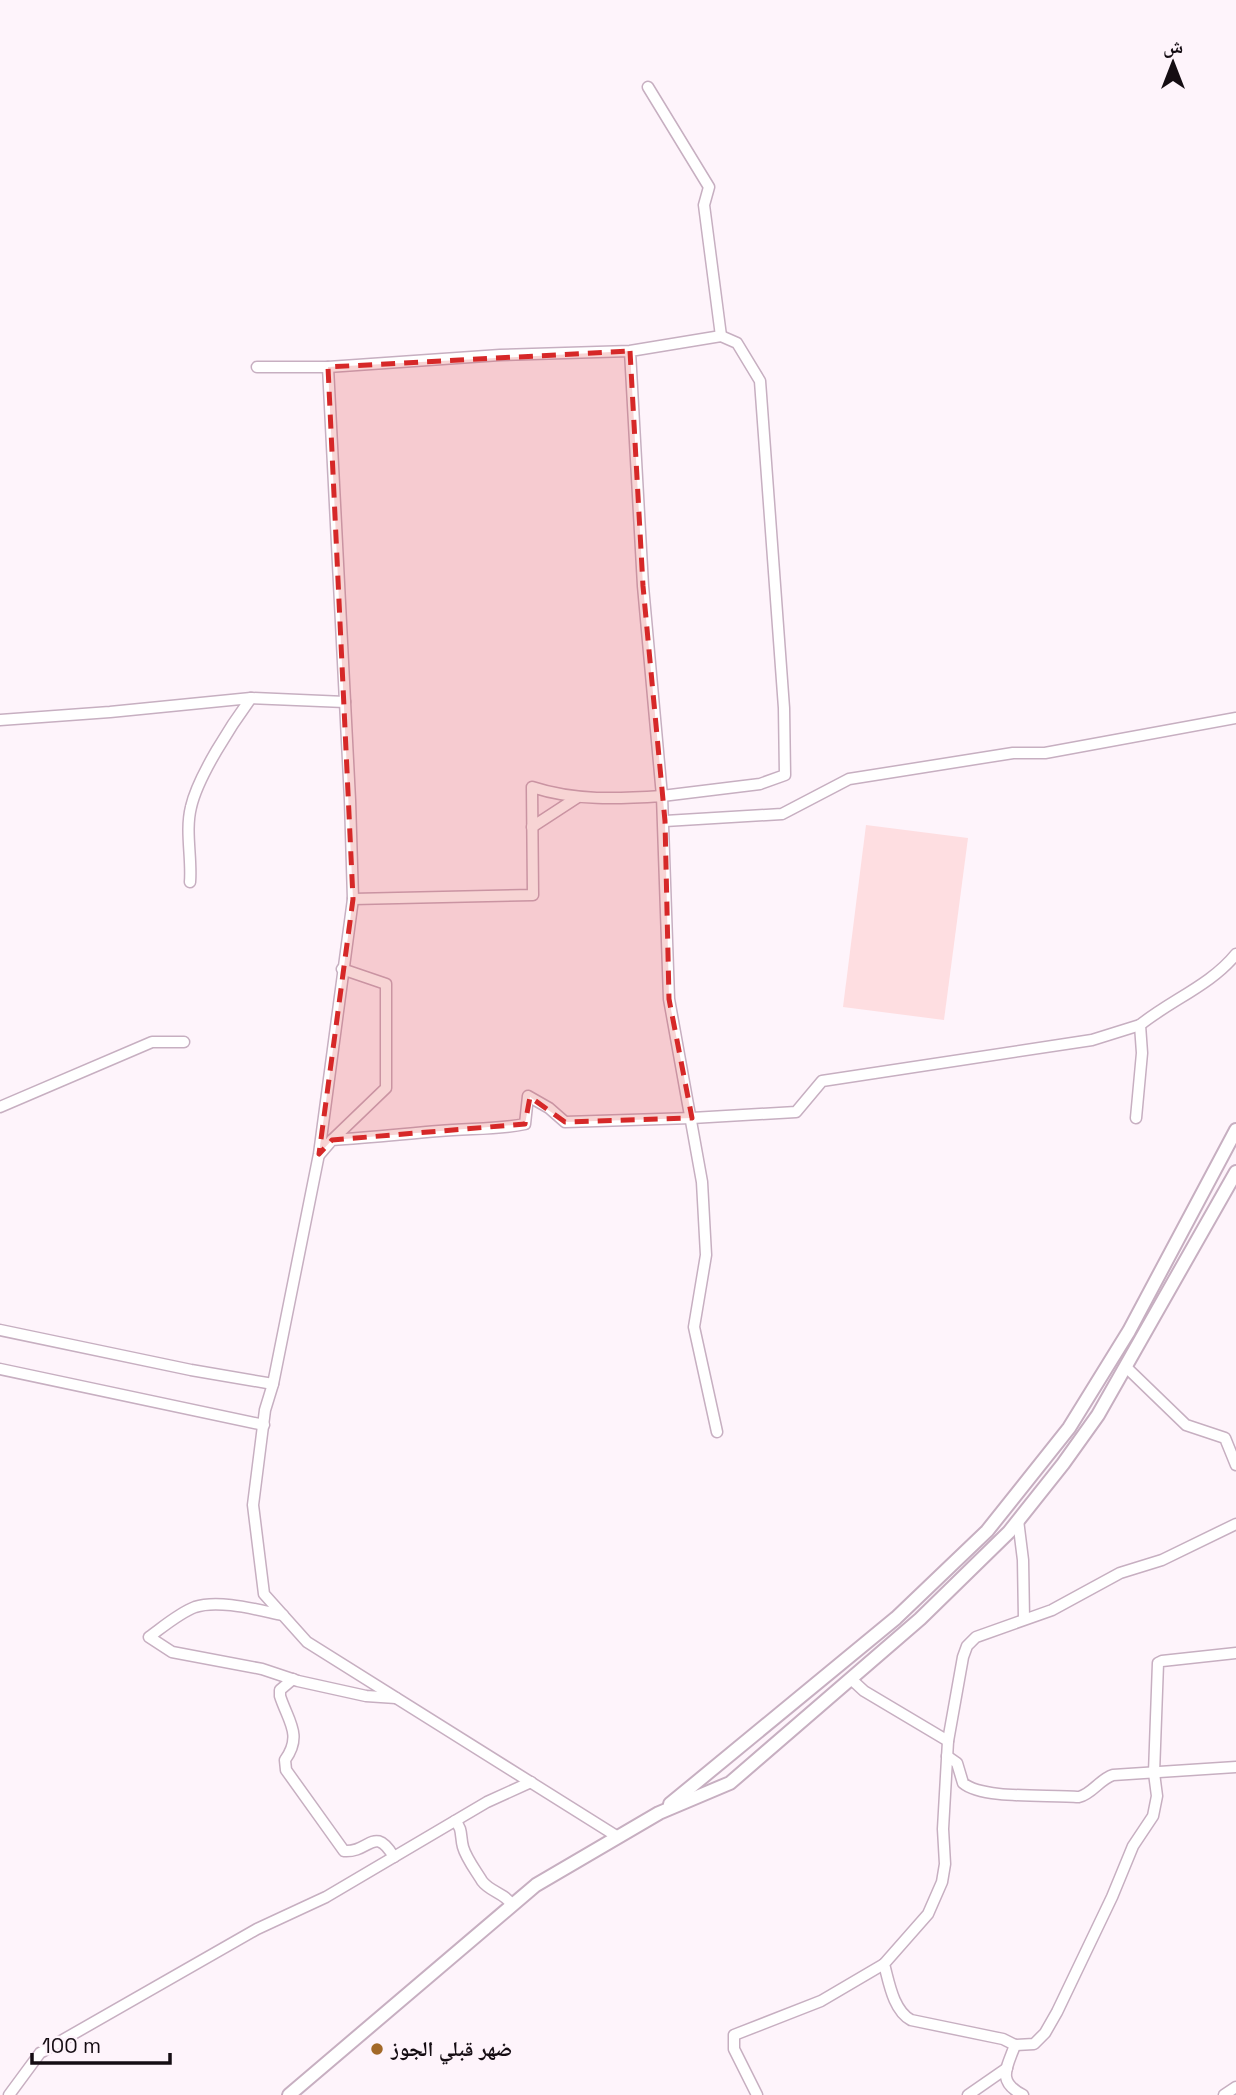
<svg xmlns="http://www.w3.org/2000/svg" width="1236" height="2095" viewBox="0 0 1236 2095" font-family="'Space Grotesk','Noto Naskh Arabic',sans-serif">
<rect width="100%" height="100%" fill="#fef4fb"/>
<polygon fill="#fedee1" points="866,825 968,838 944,1020 843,1007"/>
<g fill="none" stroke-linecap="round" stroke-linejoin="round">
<g stroke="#c7afc1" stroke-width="13">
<g id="minor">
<polyline points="648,87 709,187 704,205 721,336"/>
<polyline points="257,367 328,367 500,355 630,351 721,336 737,343 760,381 784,708 785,775 760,784 662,796 643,586 630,351"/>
<polyline points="328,367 350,800 353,899 319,1154 273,1384 265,1410 253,1505 264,1594 307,1642 618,1837"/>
<polyline points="0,720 110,712 251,698 345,702"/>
<polyline points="665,821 782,814 849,779 1013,753 1045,753 1236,718"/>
<polyline points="532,827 578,797"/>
<path d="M190,882C192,858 185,831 191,807C198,776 232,724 251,698"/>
<path d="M353,899L533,895L532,787C575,801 618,799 662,796L669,999L702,1182L706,1255L694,1327L717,1432"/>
<polyline points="0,1107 152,1042 184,1042"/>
<path d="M1136,1118L1142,1053L1140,1025C1171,1000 1211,985 1236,954"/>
<polyline points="332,1140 386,1088 386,984 342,969"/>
<path d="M320,1154L332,1140C368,1138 403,1134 439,1131C468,1128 497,1130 525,1124L528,1096L549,1108L565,1122L692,1118L796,1112L822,1081L1092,1040L1140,1025"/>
<polyline points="0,1330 191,1370 273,1384"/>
<polyline points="1126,1367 1186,1425 1225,1438 1236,1465"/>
<polyline points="0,1369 264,1425"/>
<polyline points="1018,1520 1023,1560 1024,1619"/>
<path d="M283,1615C258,1610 219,1599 195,1607C179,1613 163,1627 149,1637L172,1652L262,1669L298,1681L366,1696L396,1698"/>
<path d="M293,1679L280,1690V1696C288,1721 303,1735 285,1760L286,1770L344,1851C370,1853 374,1824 394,1857"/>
<path d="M851,1679L864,1691L948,1741L943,1829L945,1864L942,1882L928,1914L884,1964C889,1982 893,2010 911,2020L1003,2039L1015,2045C1007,2068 996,2081 1023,2095"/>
<polyline points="948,1741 963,1657 967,1646 976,1637 1052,1610 1120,1573 1162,1560 1236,1524"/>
<path d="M947,1756L957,1763L963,1783C983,1800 1050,1794 1079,1797C1092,1794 1100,1779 1113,1775L1236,1767"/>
<path d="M455,1821C463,1829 460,1836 463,1847C466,1858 476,1871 482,1881C490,1892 505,1893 512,1905"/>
<polyline points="1015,2045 1034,2044 1045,2033 1057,2012 1112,1897 1133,1846 1153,1816 1157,1796 1154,1773 1158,1663 1162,1661 1236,1653"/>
<polyline points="9,2095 40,2053 257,1929 326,1897 487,1802 531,1782"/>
<polyline points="757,2095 734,2049 734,2035 821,2001 884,1964"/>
<polyline points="968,2095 1007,2068"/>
<polyline points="1224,2095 1236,2087"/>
</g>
</g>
<g stroke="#c7afc1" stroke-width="16">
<g id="major">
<polyline points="670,1804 896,1618 987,1531 1069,1428 1129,1331 1236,1130"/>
<polyline points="289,2095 536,1885 659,1813 730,1783 920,1619 1009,1532 1063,1464 1098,1415 1236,1172"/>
</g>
</g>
<use href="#minor" stroke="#fff" stroke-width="10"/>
<use href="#major" stroke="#fff" stroke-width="12"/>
</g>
<path fill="#d62828" fill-opacity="0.2" stroke="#d62828" stroke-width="5" stroke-dasharray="14 9" stroke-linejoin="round" d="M630,351L643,586L665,821L669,999L692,1118L565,1122L530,1097L525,1124L332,1140L319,1154L353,899L328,367Z"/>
<circle fill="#a36928" stroke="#fef4fb" stroke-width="2.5" cx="377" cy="2049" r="7"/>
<g text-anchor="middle" stroke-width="7" stroke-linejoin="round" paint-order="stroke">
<g font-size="21" font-weight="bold" fill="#150d13" stroke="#fef4fb" text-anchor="start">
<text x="391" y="2056">ضهر قبلي الجوز</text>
</g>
</g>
<g transform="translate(1173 63)" stroke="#fef4fb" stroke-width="5" paint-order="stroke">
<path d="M0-5L12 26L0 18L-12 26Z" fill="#150d13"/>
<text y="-10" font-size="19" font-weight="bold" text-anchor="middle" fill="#150d13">ش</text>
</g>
<path d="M32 2053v10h138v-10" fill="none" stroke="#150d13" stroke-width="3.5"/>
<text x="42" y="2053" font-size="21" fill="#150d13" stroke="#fef4fb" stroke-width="5" paint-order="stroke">100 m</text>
</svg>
